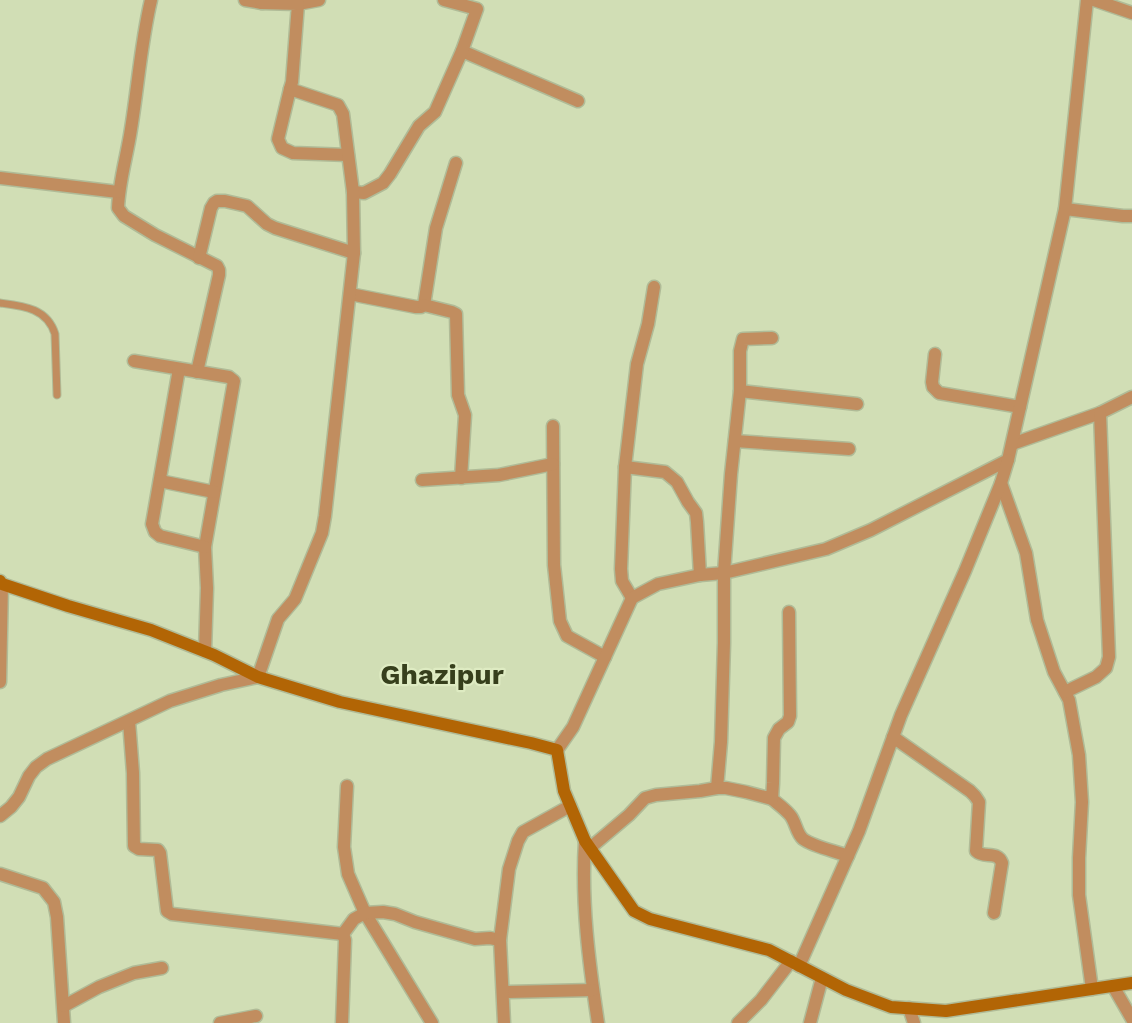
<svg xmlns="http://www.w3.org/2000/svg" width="1132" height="1023" viewBox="0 0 1132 1023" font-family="'Work Sans',sans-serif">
<rect width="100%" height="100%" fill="#d1deb5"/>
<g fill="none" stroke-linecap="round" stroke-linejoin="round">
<g stroke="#b0bb97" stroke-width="9">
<path id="lane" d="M0,303C23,306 47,308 55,334L57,395"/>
</g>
<g stroke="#b0bb97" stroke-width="15">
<g id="street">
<path d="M151,0C141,42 138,86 131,129C127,156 119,181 118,208L124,216L155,235L217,266L219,270V275L197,372"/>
<polyline points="245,0 262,3"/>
<polyline points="1094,0 1132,13"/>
<polyline points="298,4 319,0"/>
<polyline points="462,51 578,101"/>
<polyline points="290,89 278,139 282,148 293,153 348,155"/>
<polyline points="0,178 118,192"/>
<polyline points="353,192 364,193 383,183 390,174 419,126 435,112 462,51 477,9 444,0"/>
<polyline points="1065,209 1123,216 1132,216"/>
<polyline points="199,258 211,208 214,203 217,201 225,201 247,206 267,224 275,228 354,253"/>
<polyline points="350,294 416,307 421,307 424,305 436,228 456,163"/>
<polyline points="424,305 452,312 456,314 458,395 465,415 461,478"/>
<polyline points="935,354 932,382 933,387 939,393 1020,407"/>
<polyline points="134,361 229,377 234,381 205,547 207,588 205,651"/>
<polyline points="179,369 152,524 155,532 160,536 205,547"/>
<polyline points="740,391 857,404"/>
<polyline points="553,426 554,565 560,621 567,636 605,657"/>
<polyline points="735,441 849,449"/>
<polyline points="1012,444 1100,413 1132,397"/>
<polyline points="625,467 665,472 677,482 688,502 696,513 697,522 700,575"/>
<polyline points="422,480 499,475 553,464"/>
<polyline points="160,481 214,492"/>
<polyline points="1001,483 1026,553 1037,620 1054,672 1069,700 1079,755 1082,802 1079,858 1079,895 1092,989"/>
<polyline points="632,598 622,581 621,569 625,467 637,364 648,324 654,287"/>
<polyline points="0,682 2,584"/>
<polyline points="1065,692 1096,677 1106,668 1109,657 1100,413"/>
<polyline points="129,721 133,773 134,846 139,849 158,850 160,853 167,911 172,914 343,934"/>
<path d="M893,737L970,791L975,796L979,802L976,851C984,859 997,850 1002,863L994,913"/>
<polyline points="557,750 573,727 632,598 658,584 700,575 724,573 826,549 871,530 1008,460 1065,209 1087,0"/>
<polyline points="347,786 344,847 348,874 365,913 432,1023"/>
<polyline points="717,788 721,742 724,643 724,573 731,474 740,391 740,351 743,339 772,338"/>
<path d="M772,799C778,804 785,809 790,815C796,822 796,833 803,839C814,847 835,851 848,856"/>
<polyline points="0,816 11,807 19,797 29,776 36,767 47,759 170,701 221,685 258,677 278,619 295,599 322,533 325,516 354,253 353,192 343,114 338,105 290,89 292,82 298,4 262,3 261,0"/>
<path d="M585,841C581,902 589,963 598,1023"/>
<polyline points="590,848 629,815 645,798 656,795 700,791 717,788 726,788 746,792 772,799 773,783 774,738 779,729 788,722 790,716 789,612"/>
<polyline points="0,874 43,888 54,902 57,917 64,1023"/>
<polyline points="799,966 859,831 901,715 965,571 1001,483 1008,460"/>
<polyline points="1113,986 1132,1019"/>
<polyline points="503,992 593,990"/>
<polyline points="64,1006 99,987 134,973 162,968"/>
<polyline points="909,1008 914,1023"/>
<polyline points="220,1023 256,1016"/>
<polyline points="342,1023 345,940 343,934 354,919 365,913 383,912 395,914 415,922 475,939 490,938 500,940"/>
<polyline points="504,1023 500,940 509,869 518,841 523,832 570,806"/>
<polyline points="738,1023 761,1000 791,961"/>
<polyline points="810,1023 822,978"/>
</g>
</g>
<g stroke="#b0bb97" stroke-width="15">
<polyline id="secondary" points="0,581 2,584 68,606 151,630 214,655 258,677 340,702 531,743 557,750 564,791 585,841 634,911 650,919 665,923 769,950 846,990 891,1007 946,1011 1132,983"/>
</g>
<use href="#lane" stroke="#c18d5f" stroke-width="7"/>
<use href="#street" stroke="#c18d5f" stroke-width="12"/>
<use href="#secondary" stroke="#b26505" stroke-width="12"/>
</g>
<g text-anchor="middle" stroke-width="4.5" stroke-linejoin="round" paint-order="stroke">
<g font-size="28" font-weight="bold" fill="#363f1c" stroke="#deebc2">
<text x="442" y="684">Ghazipur</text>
</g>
</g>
</svg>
